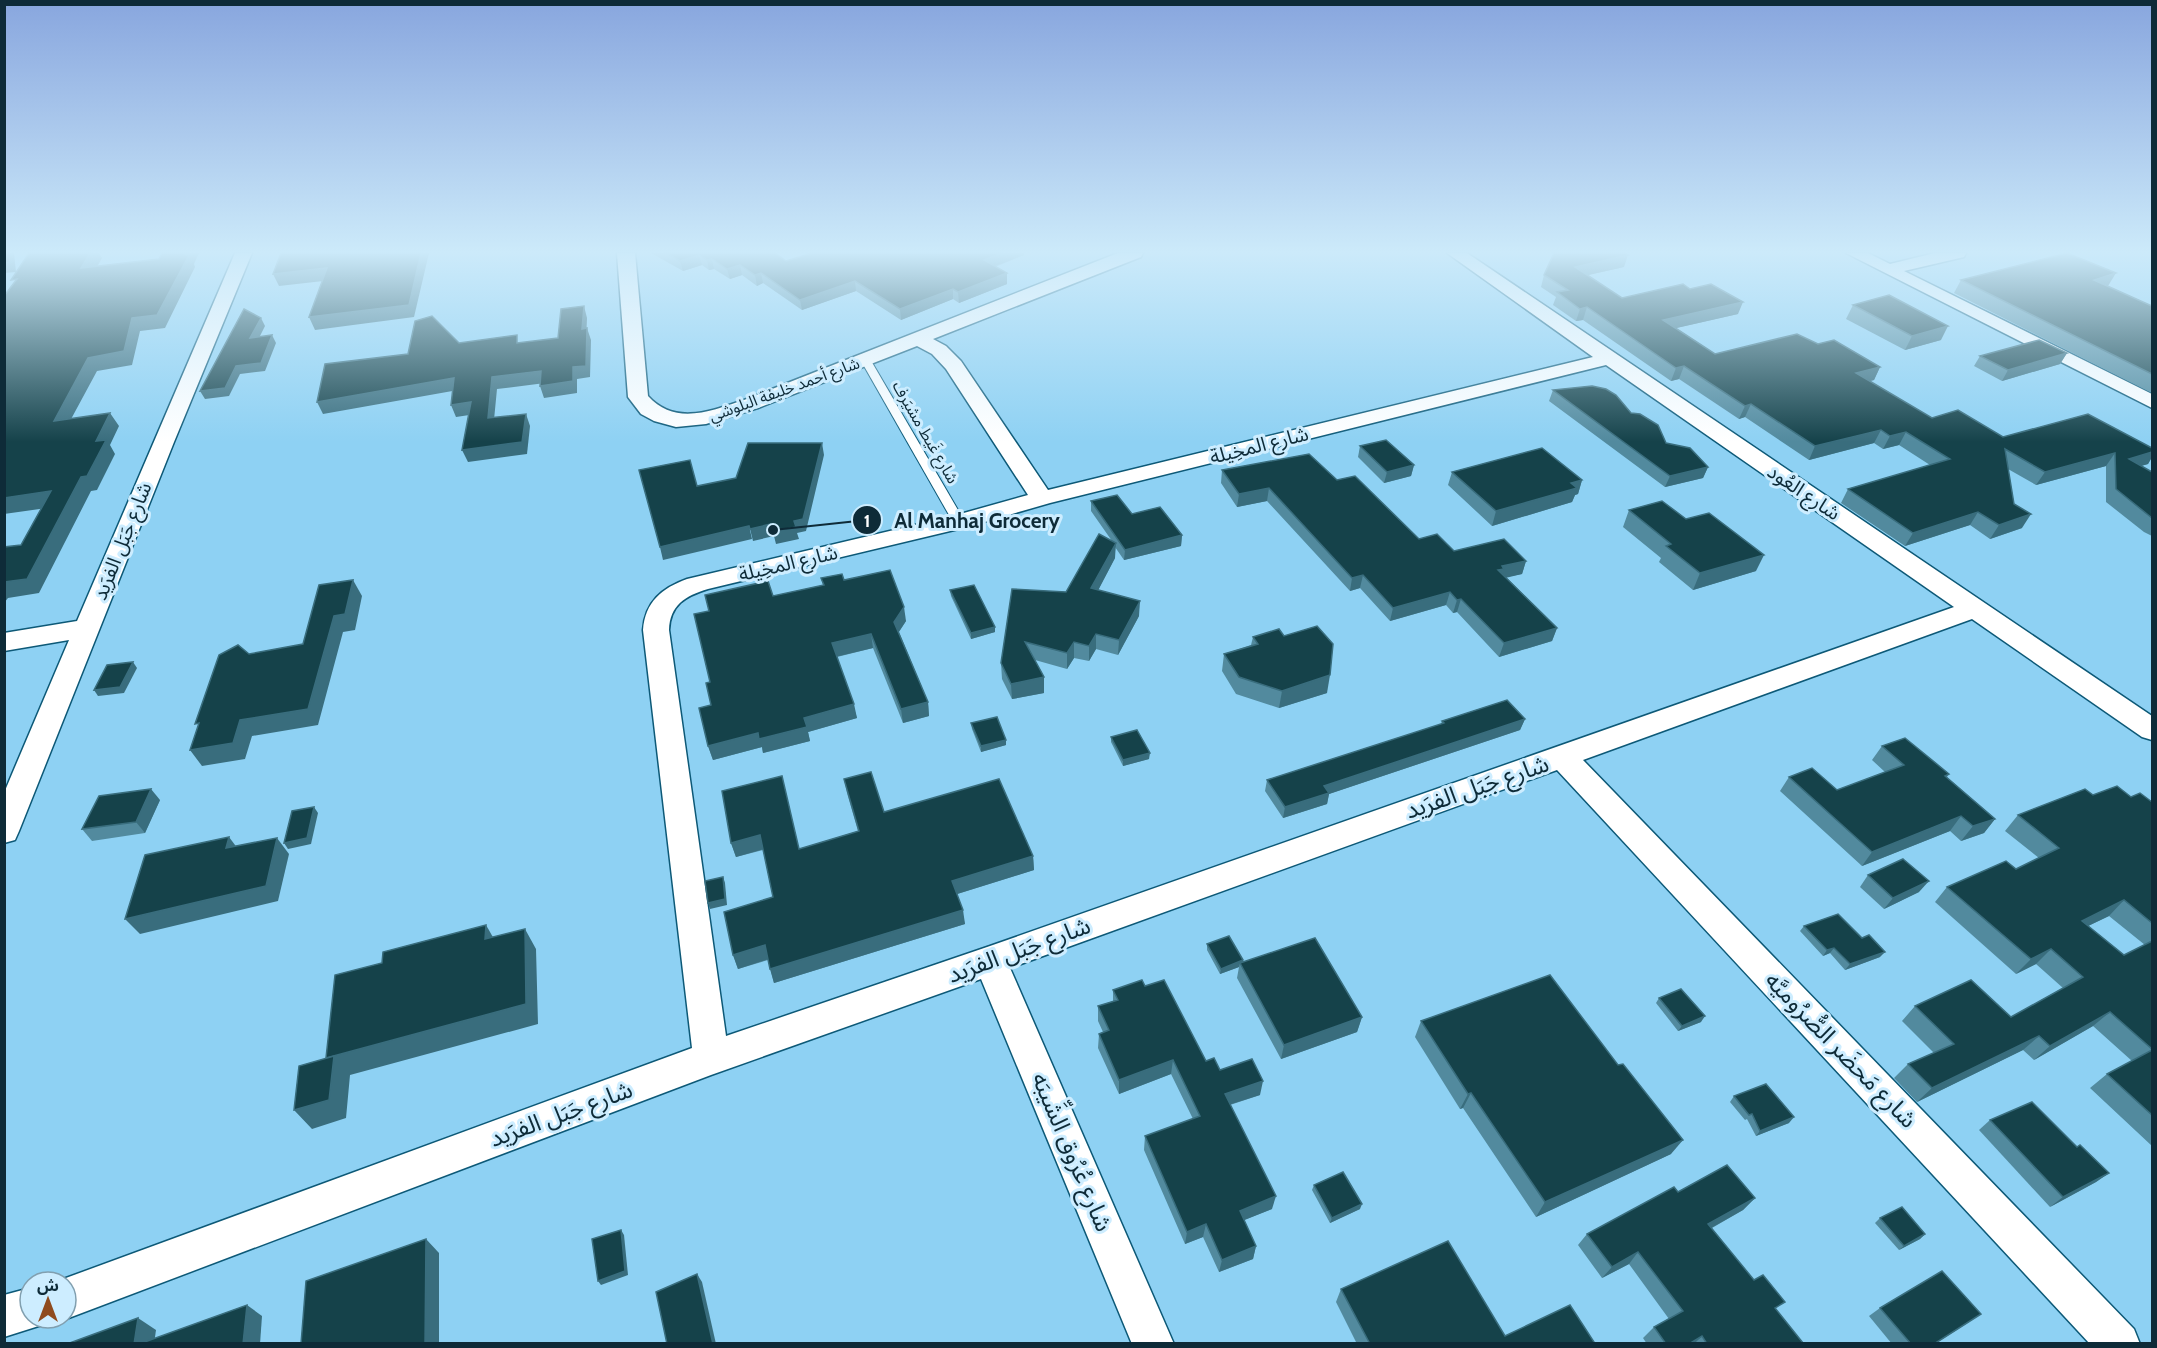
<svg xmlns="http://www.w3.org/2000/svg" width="2157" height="1348" viewBox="0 0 2157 1348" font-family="Cabin,'Noto Sans Arabic',sans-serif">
<rect width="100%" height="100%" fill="#8ed1f3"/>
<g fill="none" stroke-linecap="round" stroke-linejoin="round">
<g stroke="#0d5977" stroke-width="2">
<polygon id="lane" points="865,356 870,359 965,522 963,525 959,526 953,522 860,359"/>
</g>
<g stroke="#0d5977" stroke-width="3">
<g id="street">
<polygon points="235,253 252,253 174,442 19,831 15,840 4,843 4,793 69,640 4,651 4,633 77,621"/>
<path d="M617,253H635L648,396C675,426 711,411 744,400L1118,253H1143L1141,257L933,339L946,346L961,361L1048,490L1593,357L1447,253H1467L2152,716V740L2142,737L1972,619L1583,760L2134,1329L2140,1344H2090L1557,770L1010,968L1174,1344H1132L981,979L711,1075L66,1319L64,1318L66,1282H55L692,1048L643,630C645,602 662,588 687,579L953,516L1028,495L946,369L932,354L917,346L758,408L706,424L676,427L654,421L641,414L628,397ZM1606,365L1954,607L990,946L726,1036L669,630C670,605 685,596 708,589L967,527L1050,503Z"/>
<polygon points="1846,253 1868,253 1890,264 1935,253 1966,253 1964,257 1904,271 2152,394 2152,408"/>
<polygon points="30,1288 30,1318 47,1318 45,1324 4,1337 4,1295"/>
</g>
</g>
<use href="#lane" fill="#fff" fill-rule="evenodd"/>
<use href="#street" fill="#fff" fill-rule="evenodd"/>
</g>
<g fill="#528a9e" fill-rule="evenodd">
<polygon points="651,253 775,253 786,261 1024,255 995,267 1007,273 1007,284 959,303 953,299 901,320 856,291 802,310 763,283 757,286 742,275 730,279 714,269 709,270 702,265 683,271"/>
<polygon points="1624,267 1587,275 1622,298 1738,314 1676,328 1715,354 1818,344 1880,367 1874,380 1870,381 1932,418 2003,437 2152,448 2152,457 2148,464 2141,466 2152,472 2152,536 2144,532 2106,502 2106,466 2036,485 2008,469 2014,504 2022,528 1990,539 1970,525 1905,546 1841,503 1848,489 1930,465 1899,445 1883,449 1874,443 1809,460 1745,417 1739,419 1679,379 1671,381 1583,320 1576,321 1553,305 1556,297 1541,287 1544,275"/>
<polygon points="1961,280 2108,286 2152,306 2152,393 1954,293"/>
<polygon points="1853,305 1941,340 1905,350 1846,319"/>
<polygon points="2067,353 2060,364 2002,381 1974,366 1980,356"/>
<polygon points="1553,390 1631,413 1666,443 1708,467 1703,478 1665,487 1549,401"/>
<polygon points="1360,446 1414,465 1411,476 1384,483 1358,457"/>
<polygon points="1222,470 1337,480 1419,539 1454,551 1526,561 1522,574 1506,577 1557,628 1552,641 1499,657 1457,612 1453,613 1446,605 1390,621 1360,588 1350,591 1267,501 1237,507 1221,483"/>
<polygon points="1452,472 1582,480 1578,494 1575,495 1572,502 1492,526 1448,485"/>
<polygon points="1091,501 1132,514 1182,535 1181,546 1124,560 1115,547 1115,558 1098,590 1139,616 1118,655 1096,649 1089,661 1074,658 1067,669 1035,660 1044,677 1044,693 1012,699 1002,679 1001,663 1112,541 1091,511"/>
<polygon points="1629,510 1756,571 1693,590 1659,562 1661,558 1623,527"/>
<polygon points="821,578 844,580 906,621 899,632 928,702 929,716 903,723 873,648 837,657 857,718 808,732 810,741 763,753 762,747 713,760 708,746 711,705 710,682 773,596 823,585"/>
<polygon points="950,590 995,632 971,639 951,596"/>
<polygon points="1284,636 1327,693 1279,708 1236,694 1222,671 1224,654 1251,645 1253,637"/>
<polygon points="1525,719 1520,730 1329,794 1327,804 1283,818 1265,791 1267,780 1441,724 1442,721"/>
<polygon points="971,723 1006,740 1006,745 981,752 972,729"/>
<polygon points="1111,737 1149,759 1123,766 1111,742"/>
<polygon points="1882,746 1949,774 1947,777 1995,819 1984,833 1961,841 1950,831 1862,866 1780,791 1789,777 1837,790 1885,772 1872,760"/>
<polygon points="782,776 799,849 858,831 847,793 844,779 884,812 1033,856 1034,870 957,894 965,924 774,983 768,960 738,969 733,955 773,897 763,850 736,857 731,843"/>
<path d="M2093,795L2131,797L2152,802V1146L2090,1088L2107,1074L2132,1061L2093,1026L2034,1060L2023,1050L1917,1102L1894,1078L1908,1064L1934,1053L1902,1021L1915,1006L2011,1017L2063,988L2036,964L2016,974L1935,902L1947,887L2016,869L2039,858L2005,831L2018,815ZM2109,916L2145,945L2124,955L2088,926Z"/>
<polygon points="160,800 145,833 92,841 82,829"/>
<polygon points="1868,875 1919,892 1884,909 1860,887"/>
<polygon points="1804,926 1880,957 1845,970 1830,953 1823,956 1800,931"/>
<polygon points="1207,944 1243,960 1243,962 1362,1017 1357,1032 1281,1059 1237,978 1239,967 1220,974 1207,950"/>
<polygon points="1145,986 1206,1061 1260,1095 1230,1105 1272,1209 1244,1220 1256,1246 1253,1259 1219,1272 1203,1237 1185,1244 1144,1150 1145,1136 1193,1119 1171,1074 1119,1094 1098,1048 1099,1034 1103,1032 1098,1021 1098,1006 1113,1001 1113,990"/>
<polygon points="1659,998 1701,1022 1678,1031 1656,1003"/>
<polygon points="1421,1021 1671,1154 1536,1217 1463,1108 1460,1109 1415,1037"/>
<polygon points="1734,1096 1789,1123 1756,1136 1747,1119 1745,1120 1730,1102"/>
<polygon points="1990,1120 2077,1147 2109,1173 2096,1182 2050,1207 1979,1130"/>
<polygon points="1314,1185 1360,1209 1330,1223 1312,1190"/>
<polygon points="1755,1198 1743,1210 1712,1228 1776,1309 1802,1344 1647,1344 1643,1338 1654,1327 1669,1319 1629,1264 1602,1278 1578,1245 1587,1234"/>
<polygon points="1880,1218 1925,1234 1920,1239 1899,1250 1875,1223"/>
<polygon points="1341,1289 1505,1336 1594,1342 1593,1344 1357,1344 1336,1302"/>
<polygon points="1880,1308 1969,1322 1935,1344 1892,1344 1869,1316"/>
</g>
<g fill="#396d7d">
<polygon points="9,253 14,253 16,272 4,273 4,263"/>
<polygon points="90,253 99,253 102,258 89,281 81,268"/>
<polygon points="186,253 199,253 194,264 195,267 165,328 140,331 132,365 97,371 63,434 54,421 88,358 132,318"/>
<polygon points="421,253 429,253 414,317 315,330 309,317"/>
<polygon points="1002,253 1024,253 1024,255 984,270 984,260"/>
<polygon points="699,255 702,265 683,271 680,261"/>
<polygon points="1628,255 1624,267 1571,279 1575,267"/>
<polygon points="712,259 714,269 709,270 707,260"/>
<polygon points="740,265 742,275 730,279 727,269"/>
<polygon points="327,268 332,280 279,286 273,274"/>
<polygon points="761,273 763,283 757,286 755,275"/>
<polygon points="1007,273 1007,284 959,303 958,292"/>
<polygon points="2116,273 2108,286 2094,280"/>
<polygon points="855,281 856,291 802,310 800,300"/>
<polygon points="953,289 953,299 901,320 900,309"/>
<polygon points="1743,302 1738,314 1659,332 1663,320"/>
<polygon points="584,306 587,318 586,341 582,329"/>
<polygon points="1587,307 1583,320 1576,321 1580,309"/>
<polygon points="261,318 265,326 255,346 250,338"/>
<polygon points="1948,326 1941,340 1905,350 1912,336"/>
<polygon points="587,328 591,340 590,377 577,379 577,393 544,398 540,386 573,367"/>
<polygon points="272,335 276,343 265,371 240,374 229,396 205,399 200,391 236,366"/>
<polygon points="2067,353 2060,364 2002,381 2008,370"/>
<polygon points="1684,366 1679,379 1671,381 1676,368"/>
<polygon points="1880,367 1874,380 1850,386 1856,373"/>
<polygon points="541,371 545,383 497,389 493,430 488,418 492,377"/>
<polygon points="454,378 458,390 323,414 317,402"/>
<polygon points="471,402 476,414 456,417 451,405"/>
<polygon points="1751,404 1745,417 1739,419 1745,406"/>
<polygon points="110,413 119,426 110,445 115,454 97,490 91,491 39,593 8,598 4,603 4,582 96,441"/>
<polygon points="526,414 530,426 527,454 468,462 462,450"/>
<polygon points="1881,430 1874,443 1809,460 1815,446"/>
<polygon points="1906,432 1899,445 1883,449 1890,436"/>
<polygon points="822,443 824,455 806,531 797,533 799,539 776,544 773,532 794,521"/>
<polygon points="2152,452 2152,457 2148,464 2119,472 2129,459"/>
<polygon points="2115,453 2106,466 2036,485 2045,472"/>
<polygon points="1414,465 1411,476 1384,483 1387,472"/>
<polygon points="1708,467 1703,478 1665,487 1670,476"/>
<polygon points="1582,480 1578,494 1575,495 1572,502 1492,526 1496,511 1571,483"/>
<polygon points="1269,488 1267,501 1237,507 1239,494"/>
<polygon points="51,491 61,506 4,514 4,498"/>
<polygon points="1978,512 1970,525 1905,546 1913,533"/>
<polygon points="2031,514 2022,528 1990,539 1999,525"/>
<polygon points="771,524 774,536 753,541 750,529"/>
<polygon points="749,526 752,539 663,560 660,547"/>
<polygon points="1182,535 1181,546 1124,560 1125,550"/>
<polygon points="1116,543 1115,558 1091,604 1091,588"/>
<polygon points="1764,555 1756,571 1693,590 1700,573"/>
<polygon points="1526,561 1522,574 1501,579 1498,570 1502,566"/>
<polygon points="1363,575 1360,588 1350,591 1352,578"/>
<polygon points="353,580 362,596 355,630 343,632 318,725 252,736 245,759 202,766 190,750 240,720 334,616"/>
<polygon points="1450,592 1446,605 1390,621 1393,608"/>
<polygon points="1461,599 1457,612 1453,613 1457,600"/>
<polygon points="1140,601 1139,616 1118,655 1119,640"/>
<polygon points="904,607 906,621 896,636 894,622"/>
<polygon points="995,627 995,632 971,639 971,633"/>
<polygon points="1557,628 1552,641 1499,657 1504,643"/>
<polygon points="871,634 873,648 835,657 832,643"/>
<polygon points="1096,634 1096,649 1089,661 1089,646"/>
<polygon points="1074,642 1074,658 1067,669 1067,653"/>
<polygon points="133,662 137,668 124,693 98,696 94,690"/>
<polygon points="1330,675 1327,693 1279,708 1282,691"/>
<polygon points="1044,677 1044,693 1012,699 1011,684"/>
<polygon points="928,702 929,716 903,723 901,709"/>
<polygon points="854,704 857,718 808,732 810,741 763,753 762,747 713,760 708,746 804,718"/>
<polygon points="1525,719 1520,730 1329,794 1327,804 1283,818 1285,807 1324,786"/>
<polygon points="1006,740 1006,745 981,752 981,746"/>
<polygon points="1150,753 1149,759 1123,766 1123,760"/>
<polygon points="151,789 160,800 145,833 136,822"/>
<polygon points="314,807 318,813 311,844 288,849 284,843"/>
<polygon points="1961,816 1950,831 1862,866 1872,852"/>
<polygon points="1995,819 1984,833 1961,841 1973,826"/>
<polygon points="760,835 764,849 736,857 731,843"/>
<polygon points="229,837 241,853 226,848"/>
<polygon points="277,838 289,854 278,901 140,934 125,919"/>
<polygon points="1033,856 1034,870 954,895 952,881"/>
<polygon points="723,877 725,883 727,905 710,909 708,903"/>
<polygon points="1929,881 1919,892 1884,909 1893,898"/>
<polygon points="2124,900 2109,916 2067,936 2082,921"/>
<polygon points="963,910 965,924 774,983 770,969"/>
<polygon points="486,925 498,946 485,939"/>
<polygon points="525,929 536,949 538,1024 350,1075 346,1118 312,1129 294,1110 326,1058"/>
<polygon points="765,945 769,959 738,969 733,955"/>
<polygon points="1834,948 1830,953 1823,956 1827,950"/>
<polygon points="2051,949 2036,964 2016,974 2031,959"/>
<polygon points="1885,952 1880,957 1845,970 1850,964"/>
<polygon points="1243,960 1242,966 1240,963 1239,967 1220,974 1221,969"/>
<polygon points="2110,1012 2093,1026 2034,1060 2050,1046"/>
<polygon points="1705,1016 1701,1022 1678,1031 1682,1026"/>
<polygon points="1362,1017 1357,1032 1281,1059 1284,1045"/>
<polygon points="2039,1036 2023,1050 1917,1102 1932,1088"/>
<polygon points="1173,1060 1171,1074 1119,1094 1119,1080"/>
<polygon points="1263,1081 1260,1095 1222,1107 1225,1094"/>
<polygon points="1471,1093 1463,1108 1460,1109 1468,1094"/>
<polygon points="1794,1117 1789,1123 1756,1136 1760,1131"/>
<polygon points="1683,1140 1671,1154 1536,1217 1545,1202"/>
<polygon points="2109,1173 2096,1182 2050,1207 2063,1197"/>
<polygon points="1276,1196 1272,1209 1237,1223 1240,1211"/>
<polygon points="1755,1198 1743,1210 1697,1236 1708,1224"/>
<polygon points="1362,1204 1360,1209 1330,1223 1332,1218"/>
<polygon points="1206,1224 1203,1237 1185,1244 1187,1232"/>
<polygon points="621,1230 624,1235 628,1275 601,1285 598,1281"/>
<polygon points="1925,1234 1920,1239 1899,1250 1904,1246"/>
<polygon points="426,1239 439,1253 439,1344 425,1344"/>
<polygon points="1256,1246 1253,1259 1219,1272 1222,1260"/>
<polygon points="1638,1252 1629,1264 1602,1278 1612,1267"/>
<polygon points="697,1274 702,1282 716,1344 713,1344"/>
<polygon points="247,1305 262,1316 260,1344 243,1344"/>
<polygon points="138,1318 156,1330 154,1344 134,1344"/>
<polygon points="1702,1336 1694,1344 1689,1344"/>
</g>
<g fill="#15424a" stroke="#396d7d" stroke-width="1.5">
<polygon points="4,253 9,253 10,262 4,263"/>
<polygon points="29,253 90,253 81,268 159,259 162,253 186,253 185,255 189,255 157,315 132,318 124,351 88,358 54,421 110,413 96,441 106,440 87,476 81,477 27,579 4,582 4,547 21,545 51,491 4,498 4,296 17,279 11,280"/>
<polygon points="281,253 421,253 409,305 309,317 327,268 273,274"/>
<polygon points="666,253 775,253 786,261 812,253 1002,253 984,260 1007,273 958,292 953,289 900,309 855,281 800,300 761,273 755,275 740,265 727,269 712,259 707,260 699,255 680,261"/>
<polygon points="1554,253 1625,253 1628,255 1575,267 1622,298 1683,284 1690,289 1711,284 1743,302 1663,320 1715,354 1797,334 1818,344 1834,340 1880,367 1856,373 1932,418 1958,410 2003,437 2088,414 2152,448 2152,452 2129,459 2152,472 2152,518 2116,489 2115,453 2045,472 2005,449 2014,504 2031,514 1999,525 1978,512 1913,533 1848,489 1950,459 1906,432 1890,436 1881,430 1815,446 1751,404 1745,406 1684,366 1676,368 1587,307 1580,309 1557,292 1568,290 1544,275"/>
<polygon points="2067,253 2116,273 2094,280 2152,306 2152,374 1961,280"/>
<polygon points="1889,295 1948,326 1912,336 1853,305"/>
<polygon points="584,306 582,329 587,328 586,366 573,367 573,381 540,386 541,371 492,377 488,418 526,414 522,442 462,450 471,402 451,405 454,378 317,402 325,364 408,354 415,321 432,316 459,343 517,335 517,343 558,338 561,309"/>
<polygon points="244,309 261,318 250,338 272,335 261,363 236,366 225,388 200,391"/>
<polygon points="2039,340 2067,353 2008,370 1980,356"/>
<polygon points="1592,386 1606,389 1616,395 1631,413 1640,414 1658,425 1666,443 1690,448 1708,467 1670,476 1553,390"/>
<polygon points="1386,440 1414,465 1387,472 1360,446"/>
<polygon points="748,443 822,443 803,519 794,521 796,527 773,532 771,524 750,529 749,526 660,547 639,470 690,460 697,486 736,478"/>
<polygon points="1542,448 1582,480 1571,483 1577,488 1496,511 1452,472"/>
<polygon points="1309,454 1337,480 1355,476 1419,539 1437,534 1454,551 1504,539 1526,561 1502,566 1504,569 1498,570 1557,628 1504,643 1461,599 1457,600 1450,592 1393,608 1363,575 1352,578 1269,488 1239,494 1222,470"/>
<polygon points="1117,495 1132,514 1160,507 1182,535 1125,550 1091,501"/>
<polygon points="1662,501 1686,519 1709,513 1764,555 1700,573 1666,546 1671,544 1629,510"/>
<polygon points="1099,534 1116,543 1091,588 1140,601 1119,640 1096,634 1089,646 1074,642 1067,653 1025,642 1044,677 1011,684 1001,663 1012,589 1066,592"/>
<polygon points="890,570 904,607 894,622 928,702 901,709 871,634 832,643 854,704 804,718 807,727 759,739 758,733 708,746 699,708 711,705 706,683 710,682 694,614 709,611 705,595 768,581 773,596 824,585 821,578 842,574 844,580"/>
<polygon points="353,580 345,614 334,616 308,709 240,720 233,743 190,750 199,723 195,724 219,655 238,645 249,654 303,644 319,585"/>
<polygon points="974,585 995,627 971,633 950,590"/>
<polygon points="1317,626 1333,644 1330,675 1282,691 1239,677 1224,654 1258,644 1253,637 1279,629 1284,636"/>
<polygon points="133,662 120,687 94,690 107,665"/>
<polygon points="1507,700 1525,719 1324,786 1329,793 1285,807 1267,780 1444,723 1442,721"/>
<polygon points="997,717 1006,740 981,746 971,723"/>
<polygon points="1137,730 1150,753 1123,760 1111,737"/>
<polygon points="1905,738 1949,774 1945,776 1995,819 1973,826 1961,816 1872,852 1789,777 1812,768 1837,790 1904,765 1882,746"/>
<polygon points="871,772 884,812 999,779 1033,856 952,881 963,910 770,969 765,945 733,955 724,912 773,897 760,835 731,843 722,791 782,776 799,849 859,831 844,779"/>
<polygon points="2117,786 2131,797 2140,793 2152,802 2152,923 2124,900 2082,921 2124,955 2152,941 2152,1049 2110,1012 2050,1046 2039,1036 1932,1088 1908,1064 1954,1044 1915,1006 1971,980 2011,1017 2083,977 2051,949 2031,959 1947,887 2006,861 2016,869 2059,848 2018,815 2085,789 2093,795"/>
<polygon points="151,789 136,822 82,829 99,796"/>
<polygon points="314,807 307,838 284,843 292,811"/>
<polygon points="229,837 226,848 277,838 266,886 125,919 145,855"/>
<polygon points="1903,859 1929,881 1893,898 1868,875"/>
<polygon points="723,877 725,899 708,903 705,881"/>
<polygon points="1838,914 1862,938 1869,935 1885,952 1850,964 1834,948 1827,950 1804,926"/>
<polygon points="486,925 485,939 525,929 526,1004 326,1058 335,975 382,963 383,952"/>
<polygon points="1229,936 1243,960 1221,969 1207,944"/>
<polygon points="1315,938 1362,1017 1284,1045 1240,963"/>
<polygon points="1550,975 1618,1065 1623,1064 1683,1140 1545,1202 1471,1093 1468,1094 1421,1021"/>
<polygon points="1142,980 1145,986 1164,980 1206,1061 1214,1058 1220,1070 1252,1059 1263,1081 1225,1094 1276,1196 1240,1211 1256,1246 1222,1260 1206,1224 1187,1232 1145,1136 1200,1116 1173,1060 1119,1080 1099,1034 1109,1030 1098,1006 1118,1000 1113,990"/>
<polygon points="1681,989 1705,1016 1682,1026 1659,998"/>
<polygon points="2152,1050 2152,1115 2107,1074"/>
<polygon points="334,1056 329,1100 294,1110 299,1066"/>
<polygon points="1766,1084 1794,1117 1760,1131 1752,1114 1749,1115 1734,1096"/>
<polygon points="2032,1102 2077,1147 2080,1145 2109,1173 2063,1197 1990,1120"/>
<polygon points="1727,1165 1755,1198 1708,1224 1754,1280 1763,1275 1785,1302 1775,1308 1803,1343 1802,1344 1707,1344 1702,1336 1689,1344 1666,1344 1654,1327 1683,1311 1638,1252 1612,1267 1587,1234 1674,1187 1678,1192"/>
<polygon points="1343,1172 1362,1204 1332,1218 1314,1185"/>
<polygon points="1902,1207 1925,1234 1904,1246 1880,1218"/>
<polygon points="621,1230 625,1271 598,1281 592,1239"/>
<polygon points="426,1239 425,1344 301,1344 306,1281"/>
<polygon points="1448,1241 1505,1336 1570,1305 1594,1342 1591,1344 1370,1344 1341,1289"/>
<polygon points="1942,1271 1981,1314 1934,1344 1911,1344 1880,1308"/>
<polygon points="697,1274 713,1344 667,1344 656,1292"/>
<polygon points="247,1305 243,1344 139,1344"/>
<polygon points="138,1318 134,1344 67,1344"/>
</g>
<linearGradient id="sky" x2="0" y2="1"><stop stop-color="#88a6de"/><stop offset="0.57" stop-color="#cceafa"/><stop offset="1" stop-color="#cceafa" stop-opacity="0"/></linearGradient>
<rect width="2157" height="442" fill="url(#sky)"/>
<g text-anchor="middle" stroke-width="6" stroke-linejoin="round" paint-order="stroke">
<g font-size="16" fill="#0e2b38" stroke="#cdedff">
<text transform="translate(784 389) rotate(-20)" y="6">شارع أحمد خليفة البلوشي</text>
<text transform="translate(926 432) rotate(60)" y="6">شارع غَيط مشيَرف</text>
</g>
<g font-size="20" fill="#0e2b38" stroke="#cdedff">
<text transform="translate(1259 445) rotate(-14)" y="7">شارع المخِيلة</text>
<text transform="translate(1804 492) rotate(34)" y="7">شارع العُود</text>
<text transform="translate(122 541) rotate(-68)" y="7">شارع جَبَل الفرَيد</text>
<text transform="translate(788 563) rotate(-13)" y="7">شارع المخِيلة</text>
</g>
<g font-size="24" fill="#0e2b38" stroke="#cdedff">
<text transform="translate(1477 787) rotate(-19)" y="8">شارع جَبَل الفرَيد</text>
<text transform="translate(1019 950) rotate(-20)" y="8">شارع جَبَل الفرَيد</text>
<text transform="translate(1841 1050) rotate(46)" y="8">شارع مَحضَر الصُّرُوميَّه</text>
<text transform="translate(561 1114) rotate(-20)" y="8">شارع جَبَل الفرَيد</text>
<text transform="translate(1072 1152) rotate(67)" y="8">شارع عُرُوق الشِّيبَه</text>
</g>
</g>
<path fill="none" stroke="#0e2b38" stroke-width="2" d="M773 530L867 520"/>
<g fill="#0e2b38" stroke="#cdedff" stroke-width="2">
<circle cx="773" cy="530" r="6"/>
<circle cx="867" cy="520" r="15"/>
</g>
<g font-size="18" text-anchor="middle" font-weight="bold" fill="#fff">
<text x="867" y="527">1</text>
</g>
<g font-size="21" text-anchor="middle" font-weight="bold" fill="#0e2b38" stroke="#cdedff" stroke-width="6" stroke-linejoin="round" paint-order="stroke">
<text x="977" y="528">Al Manhaj Grocery</text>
</g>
<rect width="2157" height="1348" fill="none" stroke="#0e2b38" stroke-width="12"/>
<g transform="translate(48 1300)"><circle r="28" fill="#cdedff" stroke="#819faf" stroke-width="1.5"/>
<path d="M0-4.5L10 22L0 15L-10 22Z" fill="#8f4b1e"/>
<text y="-9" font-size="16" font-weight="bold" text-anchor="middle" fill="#0e2b38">ش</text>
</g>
</svg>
